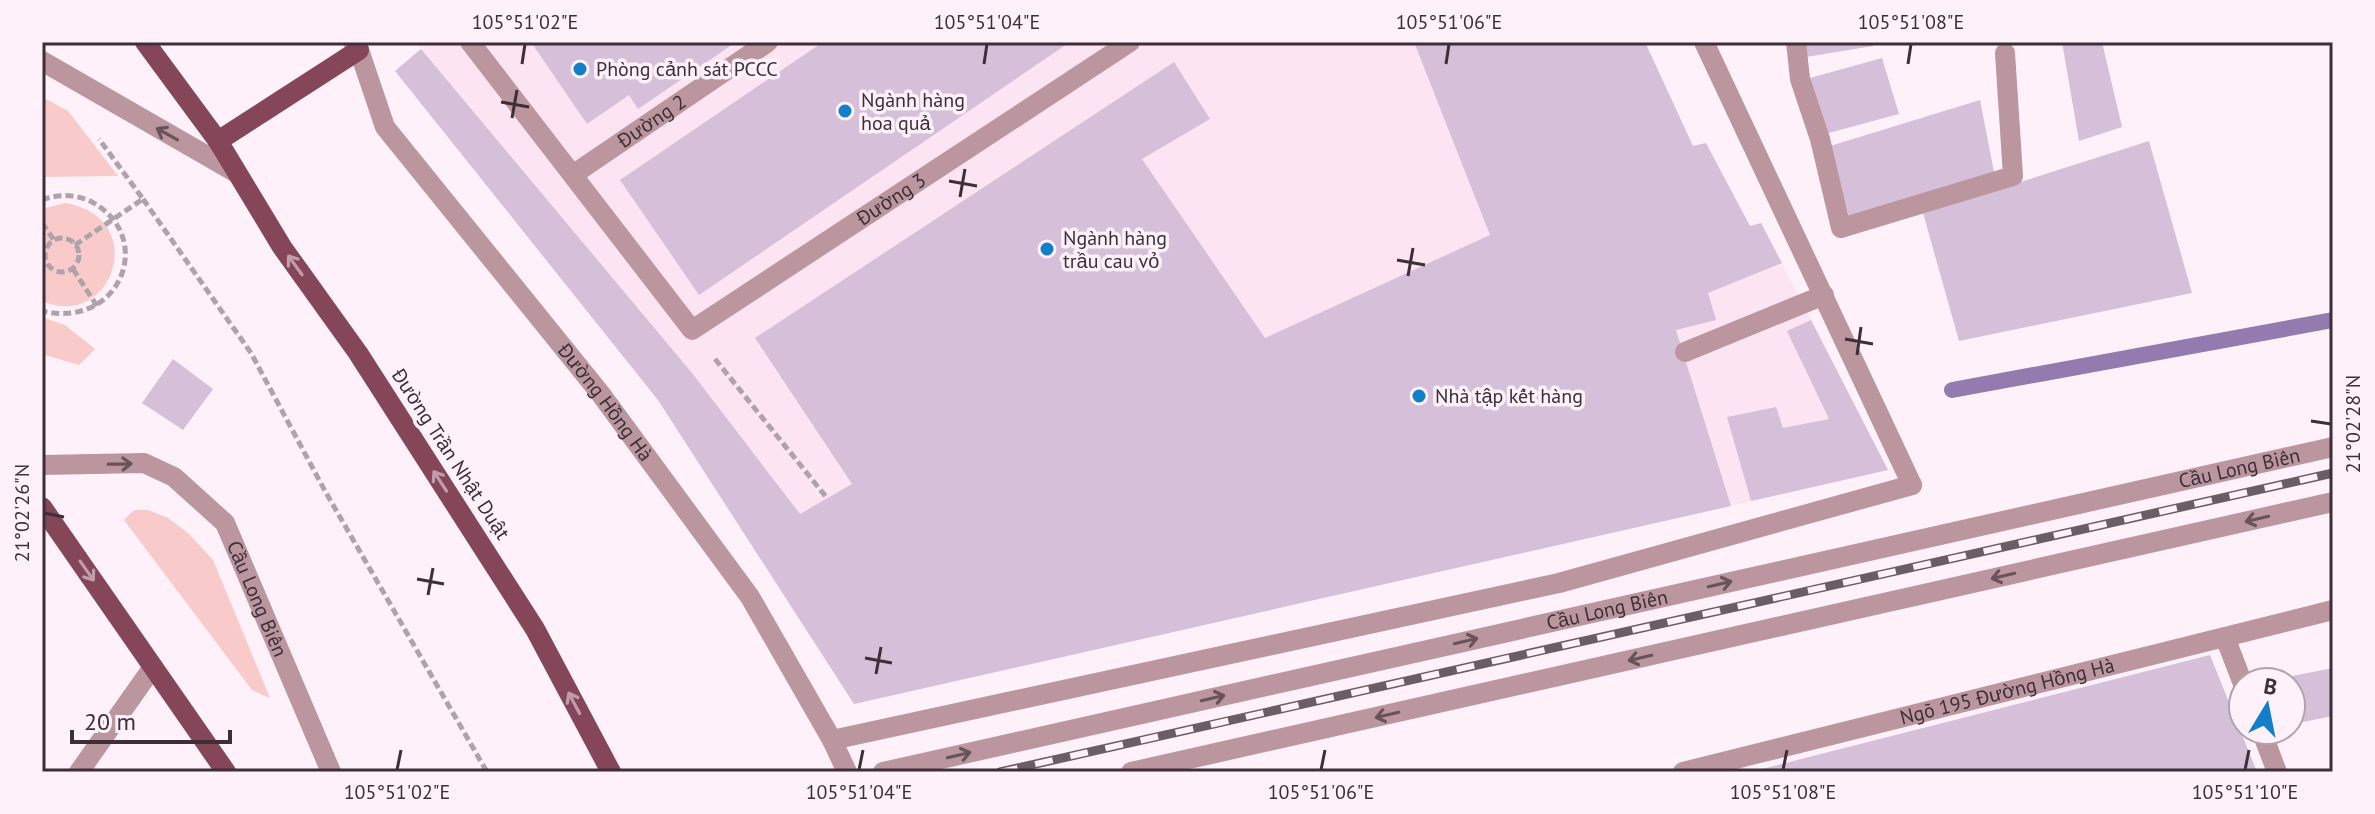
<svg xmlns="http://www.w3.org/2000/svg" width="2375" height="814" viewBox="0 0 2375 814" font-family="'PT Sans',sans-serif">
<rect width="100%" height="100%" fill="#fff1f9"/>
<polygon fill="#fde4f2" points="416,42 1645,42 1693,146 1750,226 1761,223 1888,470 854,704 658,400 395,71 421,49"/>
<g fill="#f8cac9">
<polygon points="42,97 68,111 118,176 42,177"/>
<path d="M65,203C152,218 112,332 42,301V209Z"/>
<polygon points="42,317 65,325 95,349 79,365 42,354"/>
<polygon points="134,510 148,510 168,518 188,533 213,560 270,698 252,690 124,520"/>
</g>
<g fill="none" stroke-linecap="round" stroke-linejoin="round">
<polyline stroke="#947baf" stroke-width="16" points="1952,390 2333,320"/>
</g>
<g fill="#d6bfd9">
<polygon points="531,42 736,42 638,109 629,95 587,124"/>
<polygon points="823,42 1070,42 699,295 620,180"/>
<polygon points="1414,42 1645,42 1693,146 1706,143 1750,226 1761,223 1782,263 1708,293 1716,320 1676,330 1731,506 854,704 658,400 395,71 421,49 692,373 800,514 852,484 755,338 1174,62 1210,119 1142,159 1265,338 1490,235"/>
<polygon points="1803,42 1872,42 1873,46 1806,57"/>
<polygon points="2062,42 2102,42 2122,127 2079,141"/>
<polygon points="1882,58 1899,114 1825,134 1810,78"/>
<polygon points="1980,100 1994,172 1849,217 1830,146"/>
<polygon points="2149,141 2192,293 1959,341 1923,213"/>
<polygon points="1811,320 1888,470 1751,501 1727,417 1776,407 1783,428 1829,419 1787,331"/>
<polygon points="173,359 213,389 183,430 142,403"/>
<polygon points="2210,655 2257,772 1754,772 1754,771"/>
<polygon points="2333,668 2333,716 2293,724 2291,682 2283,682 2282,678"/>
</g>
<g fill="none" stroke-linecap="round" stroke-linejoin="round">
<g stroke="#b0a2aa" stroke-width="5" stroke-dasharray="8 4" stroke-linecap="butt">
<polyline points="143,199 251,353 325,491 487,772"/>
<path d="M42,200C57,194 75,194 90,201C157,235 122,330 42,311"/>
<polyline points="42,223 54,240"/>
<circle cx="62" cy="255" r="17"/>
<polyline points="75,245 143,199 99,139"/>
<polyline points="73,269 97,306"/>
<polyline points="715,359 827,498"/>
</g>
<g stroke="#bb969f" stroke-width="20">
<path id="s1" d="M470,42L692,330L1130,42"/>
<polyline points="42,61 235,172"/>
<path id="s2" d="M574,174L768,42"/>
<polyline points="1685,352 1824,295"/>
<polyline points="832,740 1559,583 1912,485"/>
</g>
<g stroke="#bb969f" stroke-width="20">
<polyline points="1704,42 1912,485"/>
<polyline points="1796,42 1800,79 1820,139 1841,228 2013,176 2005,53"/>
<path id="s3" d="M42,465L144,463L174,477L225,523L331,772"/>
<polyline points="2225,637 2243,684"/>
<polyline points="2261,730 2277,772"/>
<polyline points="79,772 153,667"/>
<path id="s4" d="M883,772L2333,447"/>
<polyline points="1131,772 2333,502"/>
<path id="s5" d="M1683,772L2333,610"/>
</g>
<path stroke="#bb969f" stroke-width="20" id="s6" d="M353,42L359,50L385,127L600,393L750,597L832,740L847,772"/>
<g stroke="#85465a" stroke-width="20">
<polyline points="145,42 218,141 282,247 358,353 535,629 611,772"/>
<polyline points="218,141 359,50"/>
<polyline points="42,507 226,772"/>
</g>
<g stroke="#6a5d65" stroke-width="9">
<polyline id="rail" points="1000,772 2333,473"/>
</g>
<use href="#rail" stroke="#fff1f9" stroke-width="6" stroke-dasharray="18" stroke-linecap="butt"/>
</g>
<defs><path id="oneway-shaft" d="M-6 0H5M1.5-3L5.5 0L1.5 3" fill="none" stroke-width="1.6" stroke-linecap="round" stroke-linejoin="round" transform="scale(2)"/></defs>
<g stroke="#68535b">
<use href="#oneway-shaft" transform="translate(167 134) rotate(-151)"/>
<use href="#oneway-shaft" transform="translate(120 464) rotate(-1)"/>
<use href="#oneway-shaft" transform="translate(2257 519) rotate(167)"/>
<use href="#oneway-shaft" transform="translate(2003 576) rotate(167)"/>
<use href="#oneway-shaft" transform="translate(1720 584) rotate(-13)"/>
<use href="#oneway-shaft" transform="translate(1466 641) rotate(-13)"/>
<use href="#oneway-shaft" transform="translate(1640 658) rotate(167)"/>
<use href="#oneway-shaft" transform="translate(1213 698) rotate(-13)"/>
<use href="#oneway-shaft" transform="translate(1387 715) rotate(167)"/>
<use href="#oneway-shaft" transform="translate(959 755) rotate(-13)"/>
</g>
<g stroke="#c29caa">
<use href="#oneway-shaft" transform="translate(295 265) rotate(-126)"/>
<use href="#oneway-shaft" transform="translate(440 481) rotate(-123)"/>
<use href="#oneway-shaft" transform="translate(87 571) rotate(55)"/>
<use href="#oneway-shaft" transform="translate(574 703) rotate(-118)"/>
</g>
<path fill="none" stroke="#3c2f37" stroke-width="3" d="M522,64L525,44M984,64L987,44M1446,64L1449,44M1908,64L1911,44M501,102L529,107M512,118L517,90M949,181L977,186M960,197L965,169M1397,260L1425,265M1408,276L1413,248M1845,339L1873,344M1857,355L1861,327M2311,421L2331,424M44,513L64,517M417,579L444,584M428,595L433,568M865,658L892,663M876,674L881,647M397,770L401,750M859,770L863,750M1321,770L1325,750M1783,770L1787,750M2245,770L2249,750"/>
<g fill="#117fc9" stroke="#fff1f9" stroke-width="3">
<circle cx="580" cy="69" r="8"/>
<circle cx="845" cy="111" r="8"/>
<circle cx="1047" cy="249" r="8"/>
<circle cx="1419" cy="396" r="8"/>
</g>
<g text-anchor="middle" stroke-width="7" stroke-linejoin="round" paint-order="stroke">
<g font-size="20" fill="#3c2f37" stroke="#fff1f9" text-anchor="start">
<text x="596" y="76">Phòng cảnh sát PCCC</text>
<text x="861" y="107">Ngành hàng<tspan x="861" dy="23">hoa quả</tspan></text>
<text x="1063" y="245">Ngành hàng<tspan x="1063" dy="23">trầu cau vỏ</tspan></text>
<text x="1435" y="403">Nhà tập kết hàng</text>
</g>
<g font-size="20" fill="#3c2f37" stroke="#fff1f9">
<text dy="7" stroke="none"><textPath href="#s2" startOffset="94">Đường 2</textPath></text>
<text dy="7" stroke="none"><textPath href="#s1" startOffset="602">Đường 3</textPath></text>
<text dy="7" stroke="none"><textPath href="#s6" startOffset="444">Đường Hồng Hà</textPath></text>
<text transform="translate(451 454) rotate(57)" y="7">Đường Trần Nhật Duật</text>
<text dy="7" stroke="none"><textPath href="#s4" startOffset="1390">Cầu Long Biên</textPath></text>
<text dy="7" stroke="none"><textPath href="#s3" startOffset="286">Cầu Long Biên</textPath></text>
<text dy="7" stroke="none"><textPath href="#s4" startOffset="742">Cầu Long Biên</textPath></text>
<text dy="7" stroke="none"><textPath href="#s5" startOffset="334">Ngõ 195 Đường Hồng Hà</textPath></text>
</g>
</g>
<rect width="2375" height="814" fill="none" stroke="#fff1f9" stroke-width="88"/>
<g transform="translate(2267 706) rotate(10)"><circle r="38" fill="#fff1f9" stroke="#b1a3ab" stroke-width="2"/>
<path d="M0-6L14 30L0 20L-14 30Z" fill="#117fc9"/>
<text y="-12" font-size="22" font-weight="bold" text-anchor="middle" fill="#3c2f37">B</text>
</g>
<path d="M72 730v12h158v-12" fill="none" stroke="#3c2f37" stroke-width="4"/>
<text x="84" y="730" font-size="24" fill="#3c2f37" stroke="#fff1f9" stroke-width="6" paint-order="stroke">20 m</text>
<rect x="44" y="44" width="2287" height="726" fill="none" stroke="#3c2f37" stroke-width="3"/>
<g font-size="20" text-anchor="middle" fill="#3c2f37">
<text x="525" y="29">105°51'02"E</text>
<text x="987" y="29">105°51'04"E</text>
<text x="1449" y="29">105°51'06"E</text>
<text x="1911" y="29">105°51'08"E</text>
<text transform="translate(2353 424) rotate(-90)" y="7">21°02'28"N</text>
<text transform="translate(22 513) rotate(-90)" y="7">21°02'26"N</text>
<text x="397" y="799">105°51'02"E</text>
<text x="859" y="799">105°51'04"E</text>
<text x="1321" y="799">105°51'06"E</text>
<text x="1783" y="799">105°51'08"E</text>
<text x="2245" y="799">105°51'10"E</text>
</g>
</svg>
